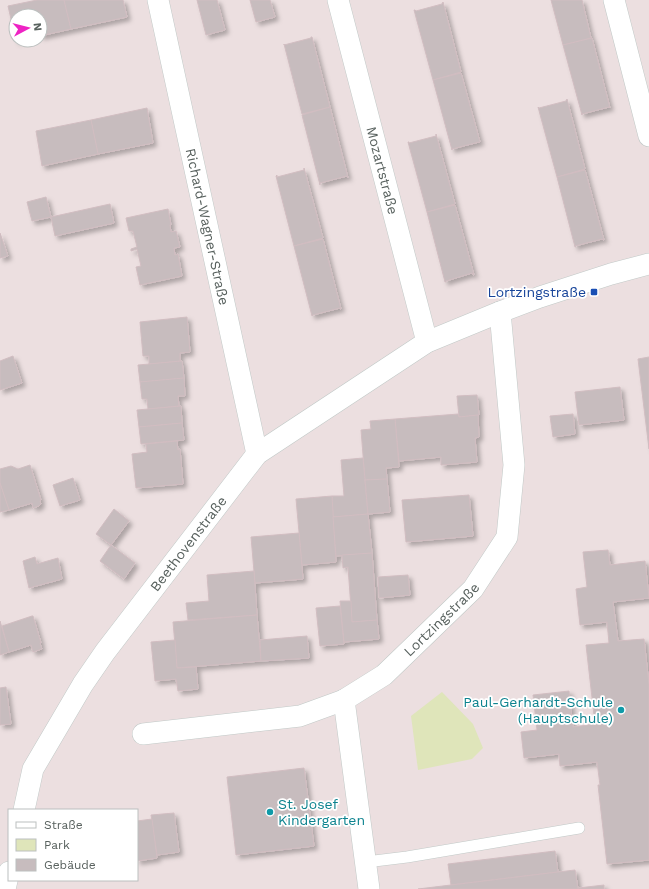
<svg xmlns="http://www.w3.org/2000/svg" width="649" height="889" viewBox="0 0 649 889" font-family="'Work Sans',sans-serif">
<defs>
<filter id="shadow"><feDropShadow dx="3.5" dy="3.5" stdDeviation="2" flood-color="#0004"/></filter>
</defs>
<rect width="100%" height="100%" fill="#ecdfe0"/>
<polygon fill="#dfe5ba" points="442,692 473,724 483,748 472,759 418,770 411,716"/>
<g fill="#c7bcbe" stroke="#d1bdc1" filter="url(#shadow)">
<polygon points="37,0 64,0 71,29 40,36 40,16 16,16 16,40 20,40 16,41 8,6"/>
<polygon points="64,0 123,0 127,17 71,29"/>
<polygon points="197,0 217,0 225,30 206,35"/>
<polygon points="250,0 270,0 275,17 256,22"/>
<polygon points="551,0 582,0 591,38 563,45"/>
<polygon points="443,2 461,72 433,80 414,10 415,10 416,11 442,4"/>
<polygon points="311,37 312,37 330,107 302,114 284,44 284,45 311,38"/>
<polygon points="592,38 610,108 609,107 582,114 582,115 563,45"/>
<polygon points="461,73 480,142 479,143 479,142 452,149 452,150 433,80"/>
<polygon points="567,99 585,169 557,177 538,107 539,108 566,101"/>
<polygon points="330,107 348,178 347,176 320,183 320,185 302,115"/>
<polygon points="147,108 153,143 98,154 91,120"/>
<polygon points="91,120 98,154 42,166 36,131"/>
<polygon points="436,134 455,204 427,212 408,142 409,142 409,143 436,136"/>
<polygon points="304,168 323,238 294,246 276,176 277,175 277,177 304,170"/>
<polygon points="585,170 604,240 603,240 602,239 575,246 576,247 575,247 557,177"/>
<polygon points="46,197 51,217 32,221 27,202"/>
<polygon points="110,204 114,223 55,236 51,217"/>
<polygon points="455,205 474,275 473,275 472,273 446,281 446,282 445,282 427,212"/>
<polygon points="168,209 171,225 170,225 171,232 176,231 180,247 174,248 175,255 178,254 182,276 140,285 136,267 141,266 137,249 131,251 131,249 137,247 133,231 129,231 126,218"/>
<polygon points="0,233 8,256 0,258"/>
<polygon points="323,239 341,309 340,309 340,308 313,315 312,316 294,246"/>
<polygon points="187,317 190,352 180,353 180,361 149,364 149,356 143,356 140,322"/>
<polygon points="13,356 22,383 0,390 0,361"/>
<polygon points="649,357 649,449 638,359"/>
<polygon points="182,361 184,378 140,382 138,365"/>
<polygon points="184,378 185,396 178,396 179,406 148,409 147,399 142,399 140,382"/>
<polygon points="620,387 624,420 579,425 575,392"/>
<polygon points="477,395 479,415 459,417 457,396"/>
<polygon points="181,406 182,423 139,427 137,410"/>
<polygon points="458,414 459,417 478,415 479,437 475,438 477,462 441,465 441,457 399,461 395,419"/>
<polygon points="573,414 575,434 553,437 550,416"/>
<polygon points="395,419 399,467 386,468 387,479 365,480 361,430 371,429 370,421"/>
<polygon points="182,423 184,440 141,444 139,427"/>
<polygon points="177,441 178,450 180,449 183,484 136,488 132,454 147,452 146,444"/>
<polygon points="363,458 368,514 333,517 332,496 344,496 341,460"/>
<polygon points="30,465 41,500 40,501 41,504 39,506 33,508 32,503 9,510 0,483 0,469 11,466 18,469"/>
<polygon points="73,478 80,500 60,506 53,485"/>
<polygon points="387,479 390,512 368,514 365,480"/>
<polygon points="0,483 9,510 0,512"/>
<polygon points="469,495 473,536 406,542 402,500"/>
<polygon points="332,496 336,562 302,565 296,499"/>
<polygon points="114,509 129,521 111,545 96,534"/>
<polygon points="368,514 372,553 336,556 333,517"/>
<polygon points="299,533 303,579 255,583 251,537"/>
<polygon points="111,545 135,563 124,579 100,561"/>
<polygon points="608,550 610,565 645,561 649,598 613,602 618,641 644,639 649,685 649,860 607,864 598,785 600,785 597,762 560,766 559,754 524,758 521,732 537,730 533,695 569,691 573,727 595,724 586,645 609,643 607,622 580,625 576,589 587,587 583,552"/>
<polygon points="372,553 377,620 352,622 348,567 343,568 342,555"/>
<polygon points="35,557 37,564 58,558 62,579 29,588 23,561"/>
<polygon points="254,571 257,615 188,620 186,603 209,601 207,575"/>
<polygon points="408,575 410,595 379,598 378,577"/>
<polygon points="340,601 351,601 352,622 377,620 379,639 344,642"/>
<polygon points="340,606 344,644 320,646 316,608"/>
<polygon points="257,615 261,661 177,668 173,622"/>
<polygon points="32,616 33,616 41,643 40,643 42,649 33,652 31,645 9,652 2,626"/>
<polygon points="0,621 9,652 0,655"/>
<polygon points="307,636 309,658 261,661 260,640"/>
<polygon points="175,640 177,668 196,667 198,689 178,691 176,679 155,681 151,642"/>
<polygon points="6,687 11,724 0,725 0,688"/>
<polygon points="304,768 314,846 236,855 227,777"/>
<polygon points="174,813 179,852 157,855 151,815"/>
<polygon points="152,819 157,858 137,861 137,821"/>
<polygon points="555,851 558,872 451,885 448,864"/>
<polygon points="575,870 578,889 418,889 558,872"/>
<polygon points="604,885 604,889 579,889 578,888"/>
</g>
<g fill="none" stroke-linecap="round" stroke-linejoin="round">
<g stroke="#c1c9c7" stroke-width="12">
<polyline id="lane" points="366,862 407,857 579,828"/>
</g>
<g stroke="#c1c9c7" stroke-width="22">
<g id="street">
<path id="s1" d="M158,0L257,454"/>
<path id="s2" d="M338,0L427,342"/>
<polyline points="614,0 649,136"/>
<polyline points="344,700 369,889"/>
<path id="s3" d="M143,734L300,716L344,700L384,675L473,589L507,537L514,465L500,312"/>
<path id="s4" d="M24,810L33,769L83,684L105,652L257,454L427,342L500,312L540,297L611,274L649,264"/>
<polyline points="5,889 9,872"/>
</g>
</g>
<use href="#lane" stroke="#fff" stroke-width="11"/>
<use href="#street" stroke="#fff" stroke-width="21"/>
</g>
<rect fill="#1a4fb4" stroke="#fff" stroke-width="1.5" x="590" y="288" width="8" height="8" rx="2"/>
<g fill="#0f9aa8" stroke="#fff" stroke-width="1.5">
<circle cx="621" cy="710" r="4"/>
<circle cx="270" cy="812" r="4"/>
</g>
<g text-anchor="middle" stroke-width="3.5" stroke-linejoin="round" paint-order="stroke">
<g font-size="14" fill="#58615e" stroke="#fff">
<text dy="5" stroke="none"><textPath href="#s2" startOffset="176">Mozartstraße</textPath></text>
<text dy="5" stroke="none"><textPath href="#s1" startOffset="232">Richard-Wagner-Straße</textPath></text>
<text dy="5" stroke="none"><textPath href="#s4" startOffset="316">Beethovenstraße</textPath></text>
<text dy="5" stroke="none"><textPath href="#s3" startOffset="332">Lortzingstraße</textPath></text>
</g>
<g font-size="14" fill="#164399" stroke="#fff" text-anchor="end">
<text x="586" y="297">Lortzingstraße</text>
</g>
<g font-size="14" fill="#0d838f" stroke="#fff" text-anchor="end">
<text x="613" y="707">Paul-Gerhardt-Schule<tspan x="613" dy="16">(Hauptschule)</tspan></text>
<text x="278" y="809" text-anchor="start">St. Josef<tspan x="278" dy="16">Kindergarten</tspan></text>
</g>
</g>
<rect x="8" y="809" width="130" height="72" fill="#ffffff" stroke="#bcc0bf"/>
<rect x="16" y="822" width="20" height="6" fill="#ffffff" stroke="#bcc0bf"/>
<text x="44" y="829" font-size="12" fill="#58615e">Straße</text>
<rect x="16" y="839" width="20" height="12" fill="#dfe5ba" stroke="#bcc0bf"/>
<text x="44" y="849" font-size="12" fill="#58615e">Park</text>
<rect x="16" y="859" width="20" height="12" fill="#c7bcbe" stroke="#bcc0bf"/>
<text x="44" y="869" font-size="12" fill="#58615e">Gebäude</text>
<g transform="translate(28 28) rotate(83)"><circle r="19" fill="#ffffff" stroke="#bcc0bf"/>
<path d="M0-3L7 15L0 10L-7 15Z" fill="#ee23c4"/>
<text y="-6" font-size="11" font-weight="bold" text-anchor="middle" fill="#58615e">N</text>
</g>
</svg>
